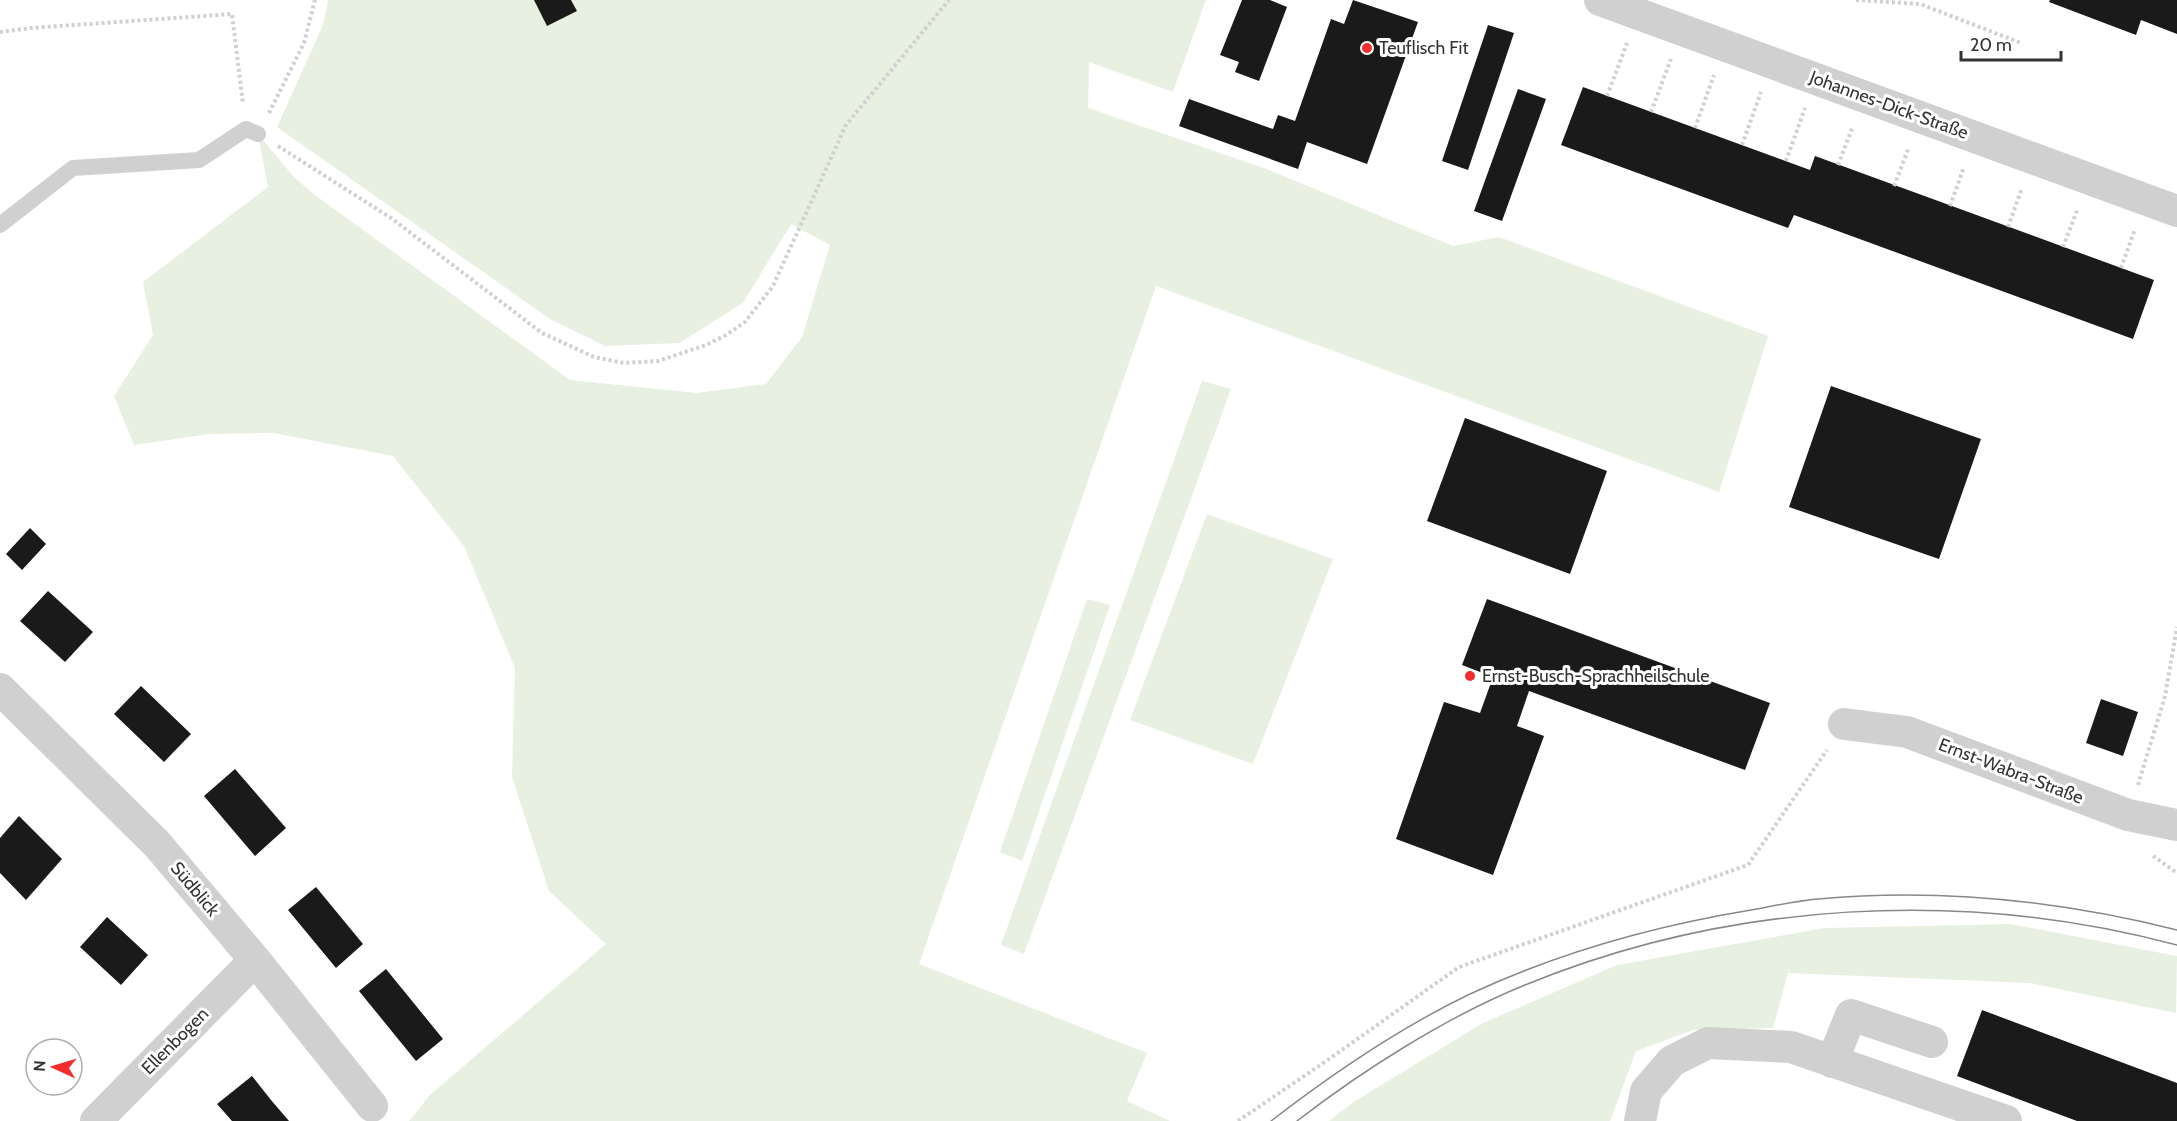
<svg xmlns="http://www.w3.org/2000/svg" width="2177" height="1121" viewBox="0 0 2177 1121" font-family="Cabin,sans-serif">
<rect width="100%" height="100%" fill="#fff"/>
<g fill="#e8f0e1">
<polygon points="328,0 1206,0 1173,92 1089,62 1088,108 1264,168 1453,246 1499,237 1768,336 1719,492 1156,286 919,964 1147,1053 1127,1101 1170,1121 409,1121 430,1095 606,944 549,891 512,777 515,668 464,546 393,456 274,433 210,434 134,445 114,396 153,335 143,282 268,187 258,134 294,177 315,195 570,380 697,393 766,384 802,337 830,245 791,224 743,303 679,343 605,346 550,319 277,127 323,25"/>
<polygon points="1202,381 1231,389 1024,954 1001,945"/>
<polygon points="1207,514 1333,559 1253,764 1130,720"/>
<polygon points="1087,599 1110,605 1022,861 1000,852"/>
<polygon points="2011,924 2177,956 2176,1013 2030,983 1788,973 1773,1028 1693,1030 1636,1051 1610,1121 1329,1121 1355,1101 1483,1023 1617,965 1825,928"/>
</g>
<g fill="#1a1a1a">
<polygon points="534,0 571,0 577,11 547,26"/>
<polygon points="1242,0 1270,0 1287,7 1259,81 1235,72 1239,62 1220,55"/>
<polygon points="1353,0 1418,22 1367,164 1307,142 1298,169 1179,126 1189,99 1273,129 1278,115 1295,121 1331,19 1344,24"/>
<polygon points="2050,0 2177,0 2177,34 2141,20 2136,35 2049,2"/>
<polygon points="1488,25 1514,33 1468,170 1442,161"/>
<polygon points="1583,87 1810,170 1815,156 2154,280 2133,339 1794,215 1788,228 1561,145"/>
<polygon points="1518,89 1546,99 1502,221 1474,211"/>
<polygon points="1831,386 1981,439 1939,559 1789,507"/>
<polygon points="1465,418 1607,471 1570,574 1427,521"/>
<polygon points="30,528 46,544 22,570 6,554"/>
<polygon points="48,591 93,632 65,662 20,621"/>
<polygon points="1487,599 1770,703 1745,770 1529,691 1517,726 1544,736 1493,875 1396,839 1444,702 1480,713 1493,677 1462,665"/>
<polygon points="141,686 191,734 164,762 114,714"/>
<polygon points="2101,699 2138,712 2123,756 2086,743"/>
<polygon points="235,769 286,828 255,856 204,796"/>
<polygon points="19,816 62,859 26,900 0,873 0,838"/>
<polygon points="316,887 363,944 336,968 288,910"/>
<polygon points="107,917 148,955 121,985 80,947"/>
<polygon points="386,969 443,1039 416,1061 359,991"/>
<polygon points="1982,1010 2177,1083 2177,1121 2077,1121 1957,1076"/>
<polygon points="252,1076 271,1100 289,1121 232,1121 217,1104"/>
</g>
<g fill="none" stroke-linecap="round" stroke-linejoin="round">
<g stroke="#d0d0d0" stroke-width="4" stroke-dasharray="3 3" stroke-linecap="butt">
<polyline points="1856,0 1920,4 2021,43"/>
<polyline points="0,32 31,28 232,14 243,104"/>
<polyline points="1607,96 1627,43"/>
<polyline points="1651,112 1671,59"/>
<polyline points="269,113 304,43 315,0"/>
<polyline points="1695,128 1714,75"/>
<polyline points="1742,145 1761,92"/>
<polyline points="278,146 391,218 542,333 594,357 624,363 658,361 706,345 726,335 745,322 773,286 846,125 949,0"/>
<polyline points="1786,161 1805,108"/>
<polyline points="1838,165 1853,126"/>
<polyline points="1894,186 1909,147"/>
<polyline points="1950,206 1964,167"/>
<polyline points="2008,227 2022,188"/>
<polyline points="2063,247 2078,208"/>
<polyline points="2121,268 2135,229"/>
<polyline points="2138,785 2165,696 2177,627"/>
<polyline points="2153,856 2177,873"/>
<polyline points="1238,1121 1332,1057 1459,967 1748,865 1827,750"/>
</g>
<polyline stroke="#d0d0d0" stroke-width="16" points="0,225 73,168 199,160 246,129 258,134"/>
<g stroke="#d0d0d0" stroke-width="32">
<polyline points="1600,0 2177,211"/>
<polyline points="0,689 157,844 255,960 372,1106"/>
<polyline points="1844,724 1907,732 2128,815 2177,825"/>
<polyline points="1832,1062 1851,1015 1932,1042"/>
<polyline points="96,1121 255,960"/>
<polyline points="1640,1121 1646,1091 1672,1061 1708,1043 1791,1047 2006,1121"/>
</g>
<g stroke="#888" stroke-width="1.5">
<path d="M1271,1121C1332,1074 1401,1027 1470,994C1560,952 1654,926 1751,910C1773,906 1796,901 1818,899C1938,888 2061,901 2177,930"/>
<path d="M1297,1121C1363,1070 1448,1016 1525,985C1730,901 1964,888 2177,945"/>
</g>
</g>
<g fill="#f32c2d" stroke="#fff" stroke-width="2">
<circle cx="1367" cy="48" r="6"/>
<circle cx="1470" cy="676" r="6"/>
</g>
<g text-anchor="middle" stroke-width="6" stroke-linejoin="round" paint-order="stroke">
<g font-size="18" fill="#333" stroke="#fff" text-anchor="start">
<text x="1379" y="54">Teuflisch Fit</text>
<text x="1482" y="682">Ernst-Busch-Sprachheilschule</text>
</g>
<g font-size="18" fill="#333" stroke="#fff">
<text transform="translate(1889 105) rotate(20)" y="6">Johannes-Dick-Straße</text>
<text transform="translate(2011 771) rotate(21)" y="6">Ernst-Wabra-Straße</text>
<text transform="translate(195 889) rotate(50)" y="6">Südblick</text>
<text transform="translate(175 1041) rotate(-45)" y="6">Ellenbogen</text>
</g>
</g>
<g transform="translate(54 1067) rotate(274)"><circle r="28" fill="#ffffff" stroke="#adadad" stroke-width="1.5"/>
<path d="M0-4.5L10 22L0 15L-10 22Z" fill="#f32c2d"/>
<text y="-9" font-size="16" font-weight="bold" text-anchor="middle" fill="#333333">N</text>
</g>
<path d="M1961 51v9h100v-9" fill="none" stroke="#333333" stroke-width="3"/>
<text x="1970" y="51" font-size="18" fill="#333333" stroke="#ffffff" stroke-width="4.5" paint-order="stroke">20 m</text>
</svg>
